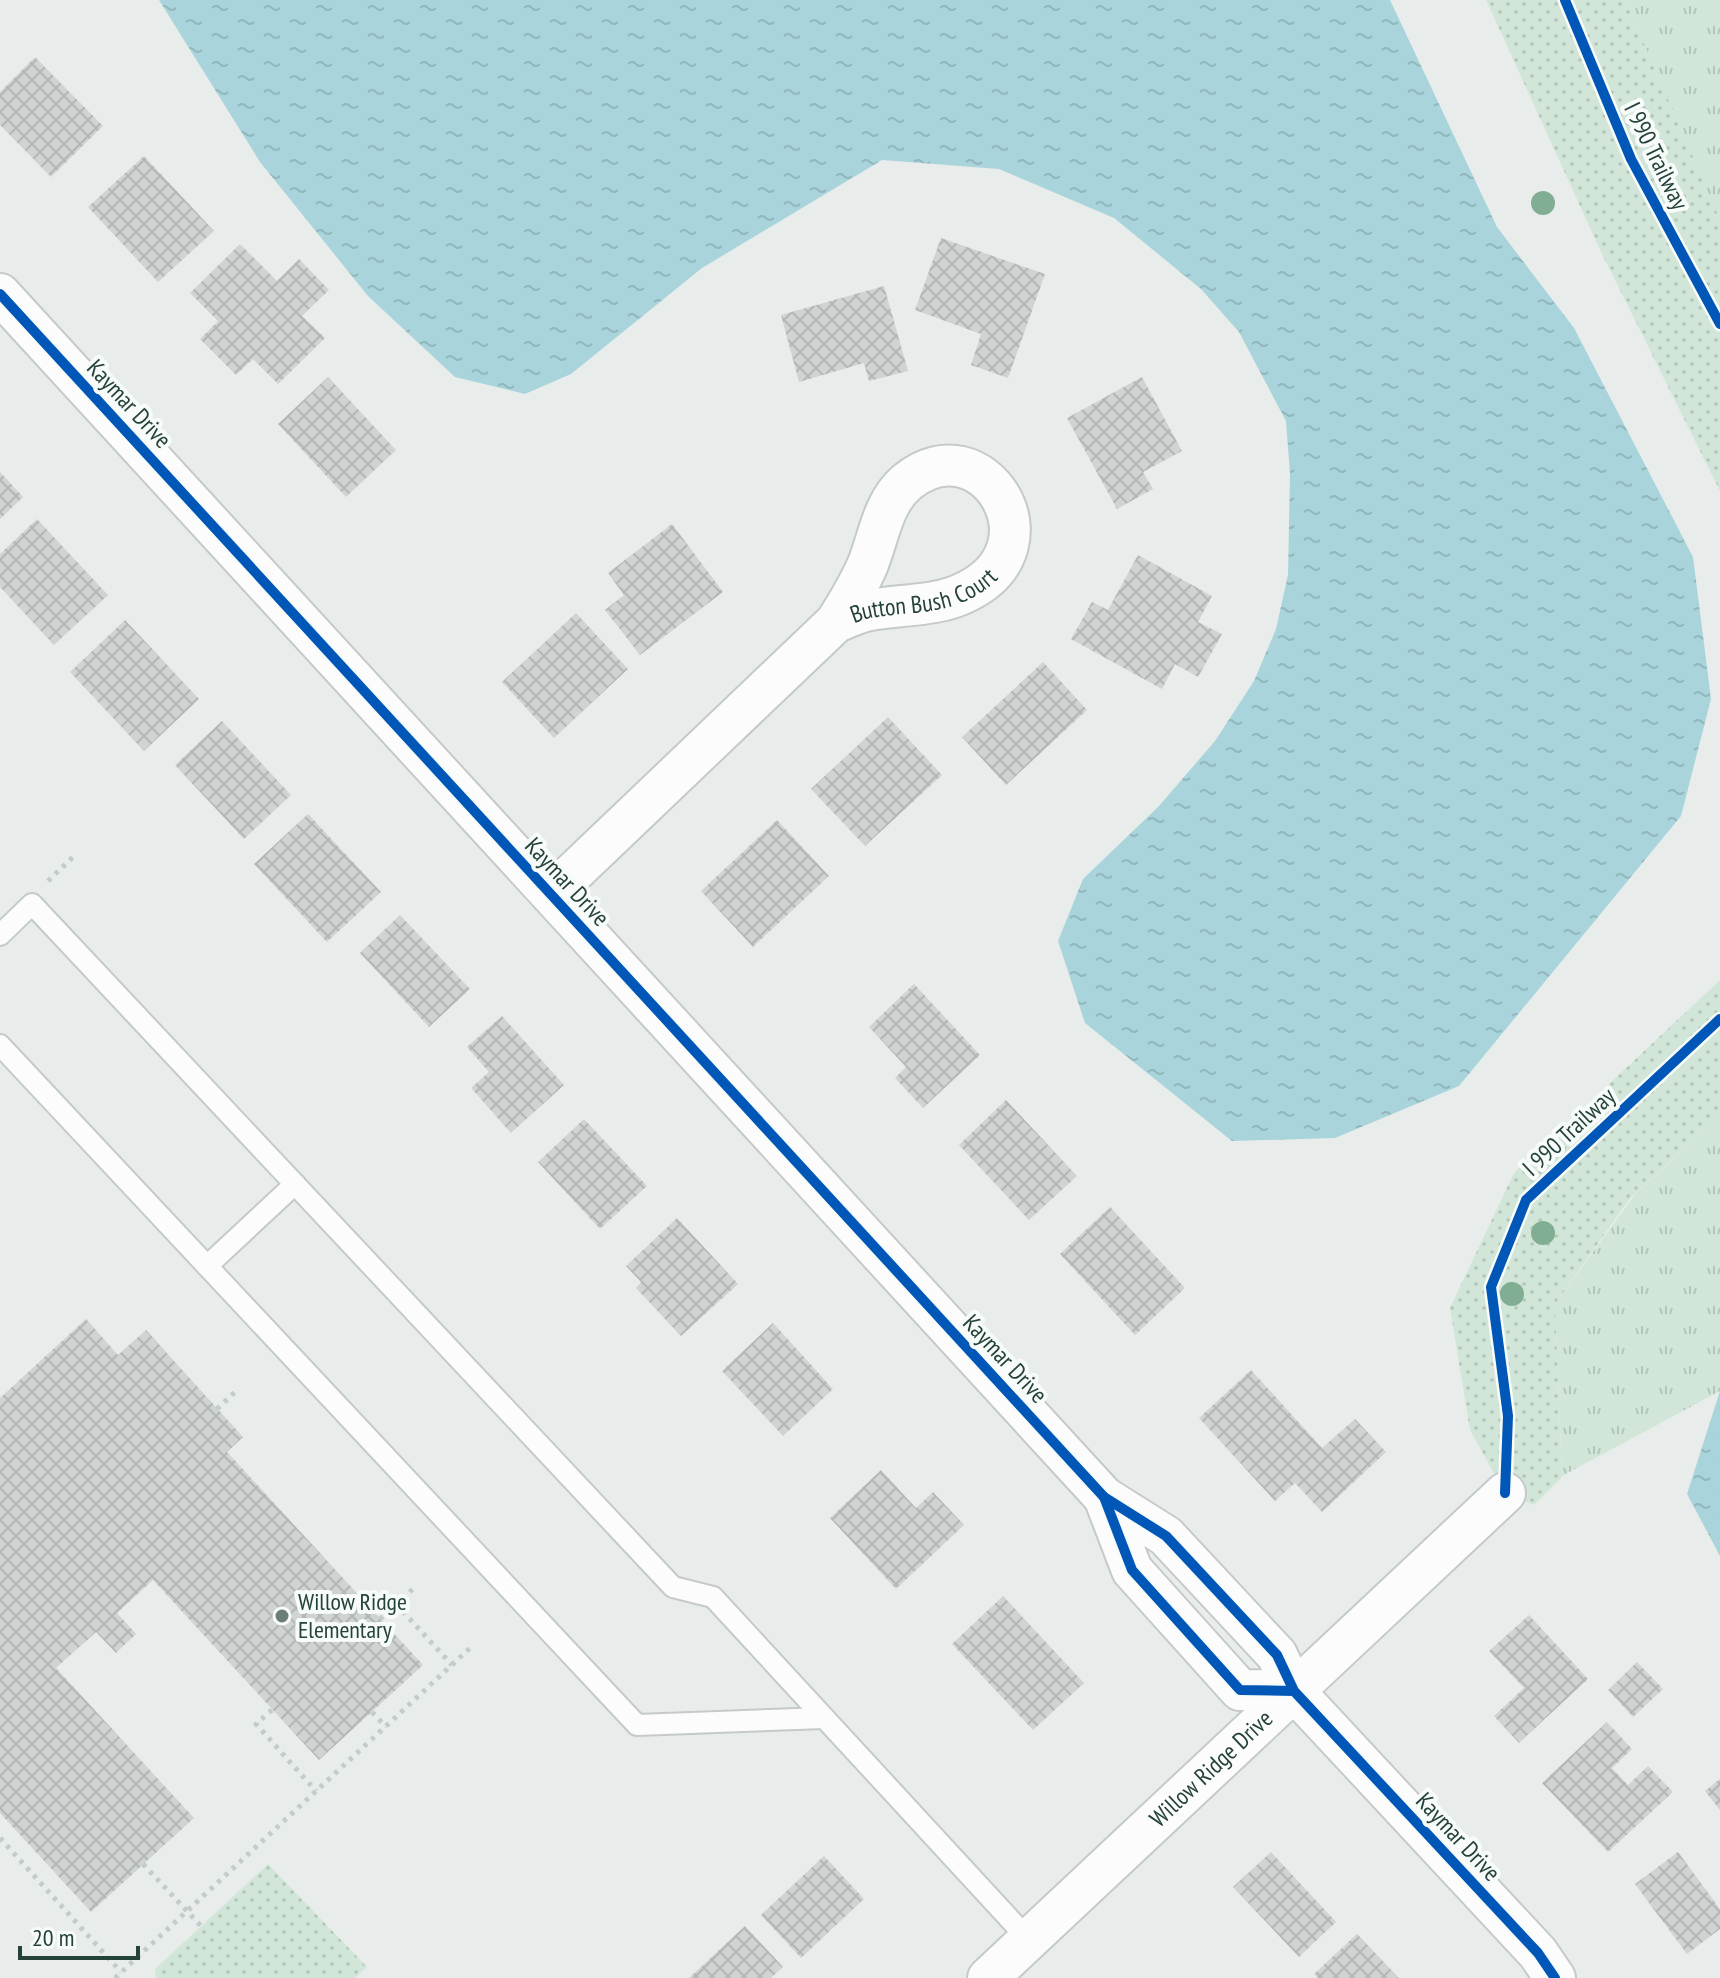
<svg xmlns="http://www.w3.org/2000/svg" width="1720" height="1978" viewBox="0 0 1720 1978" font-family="'PT Sans Narrow',sans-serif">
<defs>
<pattern id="grass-tufts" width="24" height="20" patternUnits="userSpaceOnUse" patternTransform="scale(2)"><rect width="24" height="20" fill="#d1e6d8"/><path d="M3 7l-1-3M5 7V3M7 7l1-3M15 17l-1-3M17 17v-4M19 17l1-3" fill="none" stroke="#b3c6ba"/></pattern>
<pattern id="park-dots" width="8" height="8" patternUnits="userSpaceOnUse" patternTransform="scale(2)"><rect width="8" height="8" fill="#d1e6d8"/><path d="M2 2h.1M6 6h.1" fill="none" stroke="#b3c6ba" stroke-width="1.8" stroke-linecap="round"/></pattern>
<pattern id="water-ripples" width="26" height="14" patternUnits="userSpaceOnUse" patternTransform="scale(2)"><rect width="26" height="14" fill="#a9d4db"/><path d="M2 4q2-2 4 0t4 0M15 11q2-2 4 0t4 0" fill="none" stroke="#91b7bd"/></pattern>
<pattern id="building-cross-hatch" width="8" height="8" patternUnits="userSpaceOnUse" patternTransform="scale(2)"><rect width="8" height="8" fill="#cfd4d2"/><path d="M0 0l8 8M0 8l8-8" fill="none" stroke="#b2b7b5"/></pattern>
</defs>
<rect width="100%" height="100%" fill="#e8edeb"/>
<g fill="url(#grass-tufts)">
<polygon points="1625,0 1720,0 1720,220 1713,205"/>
<polygon points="1720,1117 1720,1391 1562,1476 1555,1304 1636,1193"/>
</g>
<g fill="url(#park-dots)">
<polygon points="1486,0 1625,0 1720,220 1720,491 1602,254"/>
<polygon points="1720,980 1720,1117 1631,1197 1555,1304 1562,1477 1534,1505 1505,1493 1470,1430 1450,1308 1514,1173"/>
<polygon points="268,1864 367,1967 355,1978 156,1978 155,1969"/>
</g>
<g fill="url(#water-ripples)">
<polygon points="159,0 1390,0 1497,227 1574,328 1693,557 1711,699 1681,816 1459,1086 1335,1138 1232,1141 1085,1023 1058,941 1083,879 1159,806 1215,741 1254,681 1276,629 1288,575 1290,474 1286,421 1239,332 1201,289 1114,218 999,169 882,160 702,268 571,374 525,394 455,377 368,296 260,162"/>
<polygon points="1720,1391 1720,1556 1687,1494"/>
</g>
<g fill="url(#building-cross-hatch)">
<polygon points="35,57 103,126 51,177 0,125 0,92"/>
<polygon points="144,156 214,231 158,282 88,207"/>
<polygon points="941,238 1045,274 1008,378 971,365 981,334 915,310"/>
<polygon points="240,244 277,281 299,259 329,290 302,316 325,338 278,384 253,359 236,375 200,339 218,321 190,293"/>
<polygon points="884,286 908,371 869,381 864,363 799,382 781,315"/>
<polygon points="328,377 396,450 346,497 278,424"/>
<polygon points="1142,377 1182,451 1143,472 1153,489 1117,509 1067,418"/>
<polygon points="0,472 23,497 0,519"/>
<polygon points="37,519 108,595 54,645 0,587 0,554"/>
<polygon points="672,524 723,592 640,655 605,610 624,595 608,573"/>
<polygon points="1138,555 1212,596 1198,622 1222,634 1198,677 1175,664 1162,689 1071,639 1092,602 1108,610"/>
<polygon points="576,613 628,669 554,738 502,682"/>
<polygon points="125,620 199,699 144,751 70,672"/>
<polygon points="1043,662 1087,710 1006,785 962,737"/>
<polygon points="888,717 942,775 865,846 811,789"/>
<polygon points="222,721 291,795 244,839 175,765"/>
<polygon points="308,814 381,892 327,942 254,864"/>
<polygon points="777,820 829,876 753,947 701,891"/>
<polygon points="400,915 470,989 429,1027 360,953"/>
<polygon points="914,984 980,1055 923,1108 895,1078 906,1067 869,1027"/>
<polygon points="502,1016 564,1085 511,1133 471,1088 489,1072 467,1047"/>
<polygon points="1006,1100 1077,1176 1029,1220 959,1145"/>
<polygon points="584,1119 647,1186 600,1229 538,1162"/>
<polygon points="1110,1207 1185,1288 1135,1335 1060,1254"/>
<polygon points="677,1218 738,1284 681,1336 636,1288 641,1282 626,1266"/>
<polygon points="86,1319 118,1355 146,1330 243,1437 227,1452 423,1665 319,1760 153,1580 117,1613 136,1634 116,1653 96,1632 56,1668 194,1818 91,1912 0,1813 0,1398"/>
<polygon points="773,1323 833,1389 783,1436 722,1371"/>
<polygon points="1251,1370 1322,1448 1355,1419 1386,1452 1322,1512 1295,1483 1275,1501 1199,1418"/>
<polygon points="881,1470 916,1508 933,1492 964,1525 896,1589 830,1518"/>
<polygon points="1003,1596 1084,1683 1033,1730 952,1644"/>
<polygon points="1529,1615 1588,1679 1519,1743 1494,1716 1524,1688 1489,1651"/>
<polygon points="1637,1662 1663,1689 1633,1717 1608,1690"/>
<polygon points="1607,1722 1632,1749 1612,1768 1628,1785 1648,1766 1673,1792 1608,1852 1542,1783"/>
<polygon points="1720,1779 1720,1810 1705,1791"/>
<polygon points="1271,1852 1336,1922 1299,1957 1233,1887"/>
<polygon points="1678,1852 1720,1909 1720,1929 1687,1954 1635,1884"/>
<polygon points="824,1856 864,1899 801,1958 761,1915"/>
<polygon points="745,1926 783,1967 771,1978 689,1978"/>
<polygon points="1357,1934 1399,1978 1318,1978 1314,1974"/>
</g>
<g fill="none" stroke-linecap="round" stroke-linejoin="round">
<g stroke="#c5cac8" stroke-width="24">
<g id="service">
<polyline points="0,935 32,904 673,1587 713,1597 1029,1940"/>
<polyline points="0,1045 637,1725 824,1718"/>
<polyline points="207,1266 295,1184"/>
</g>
</g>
<g stroke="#c5cac8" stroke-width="44">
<g id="minor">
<polyline points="0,294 1104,1497"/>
<path id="s1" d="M551,894L836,622C847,618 858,612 870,610C901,604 936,607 966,592C1062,545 981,421 907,482C883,502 879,536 868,564C859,585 848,603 836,622"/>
<polyline points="1294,1691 1240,1690 1132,1570 1104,1497 1166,1536 1277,1655 1294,1691 1538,1953 1555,1978"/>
<path id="s2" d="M988,1978L1505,1493"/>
</g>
</g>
<g stroke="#c3ccca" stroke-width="5" stroke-dasharray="4 6" stroke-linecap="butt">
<polyline points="48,881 75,855"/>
<polyline points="217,1409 237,1390"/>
<polyline points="396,1604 452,1665"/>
<polyline points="380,1619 415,1587"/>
<polyline points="272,1710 256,1724 316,1791"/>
<polyline points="372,1712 386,1727"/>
<polyline points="0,1838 121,1972"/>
<polyline points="143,1864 201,1926"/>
<polyline points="115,1978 470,1648"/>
</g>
<use href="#service" stroke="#fcfcfc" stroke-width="20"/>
<use href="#minor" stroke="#fcfcfc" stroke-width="40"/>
<g stroke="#f7fbf9" stroke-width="15">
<g id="cycleway">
<polyline points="1565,0 1631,159 1720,324"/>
<polyline points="0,294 1104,1497"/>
<polyline points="1505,1493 1508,1416 1491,1287 1526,1200 1720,1019"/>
<polyline points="1294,1691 1240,1690 1132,1570 1104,1497 1166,1536 1277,1655 1294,1691 1538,1953 1555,1978"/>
</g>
</g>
<use href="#cycleway" stroke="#0057b8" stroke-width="10"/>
</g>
<g fill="#81ae93">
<circle cx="1543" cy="203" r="12"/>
<circle cx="1543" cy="1233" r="12"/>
<circle cx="1512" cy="1294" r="12"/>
</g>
<circle fill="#697e78" stroke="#f7fbf9" stroke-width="3" cx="282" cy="1616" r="8"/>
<g text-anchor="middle" stroke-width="8" stroke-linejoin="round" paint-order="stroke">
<g font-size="24" fill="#24423a" stroke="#f7fbf9">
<text transform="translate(1656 156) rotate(64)" y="8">I 990 Trailway</text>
<text transform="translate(129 404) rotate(47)" y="8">Kaymar Drive</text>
<text dy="8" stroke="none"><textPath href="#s1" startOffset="486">Button Bush Court</textPath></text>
<text transform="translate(567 882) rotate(47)" y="8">Kaymar Drive</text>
<text transform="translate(1569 1132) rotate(-43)" y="8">I 990 Trailway</text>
<text transform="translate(1005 1359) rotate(47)" y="8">Kaymar Drive</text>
<text dy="8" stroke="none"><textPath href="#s2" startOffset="306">Willow Ridge Drive</textPath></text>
<text transform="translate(1458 1837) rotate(47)" y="8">Kaymar Drive</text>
</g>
<g font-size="24" fill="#24423a" stroke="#f7fbf9" text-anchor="start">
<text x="298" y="1610">Willow Ridge<tspan x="298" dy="28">Elementary</tspan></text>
</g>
</g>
<path d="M20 1946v12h118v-12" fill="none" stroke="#24423a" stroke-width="4"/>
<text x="32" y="1946" font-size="24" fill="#24423a" stroke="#f7fbf9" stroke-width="6" paint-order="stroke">20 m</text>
</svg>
